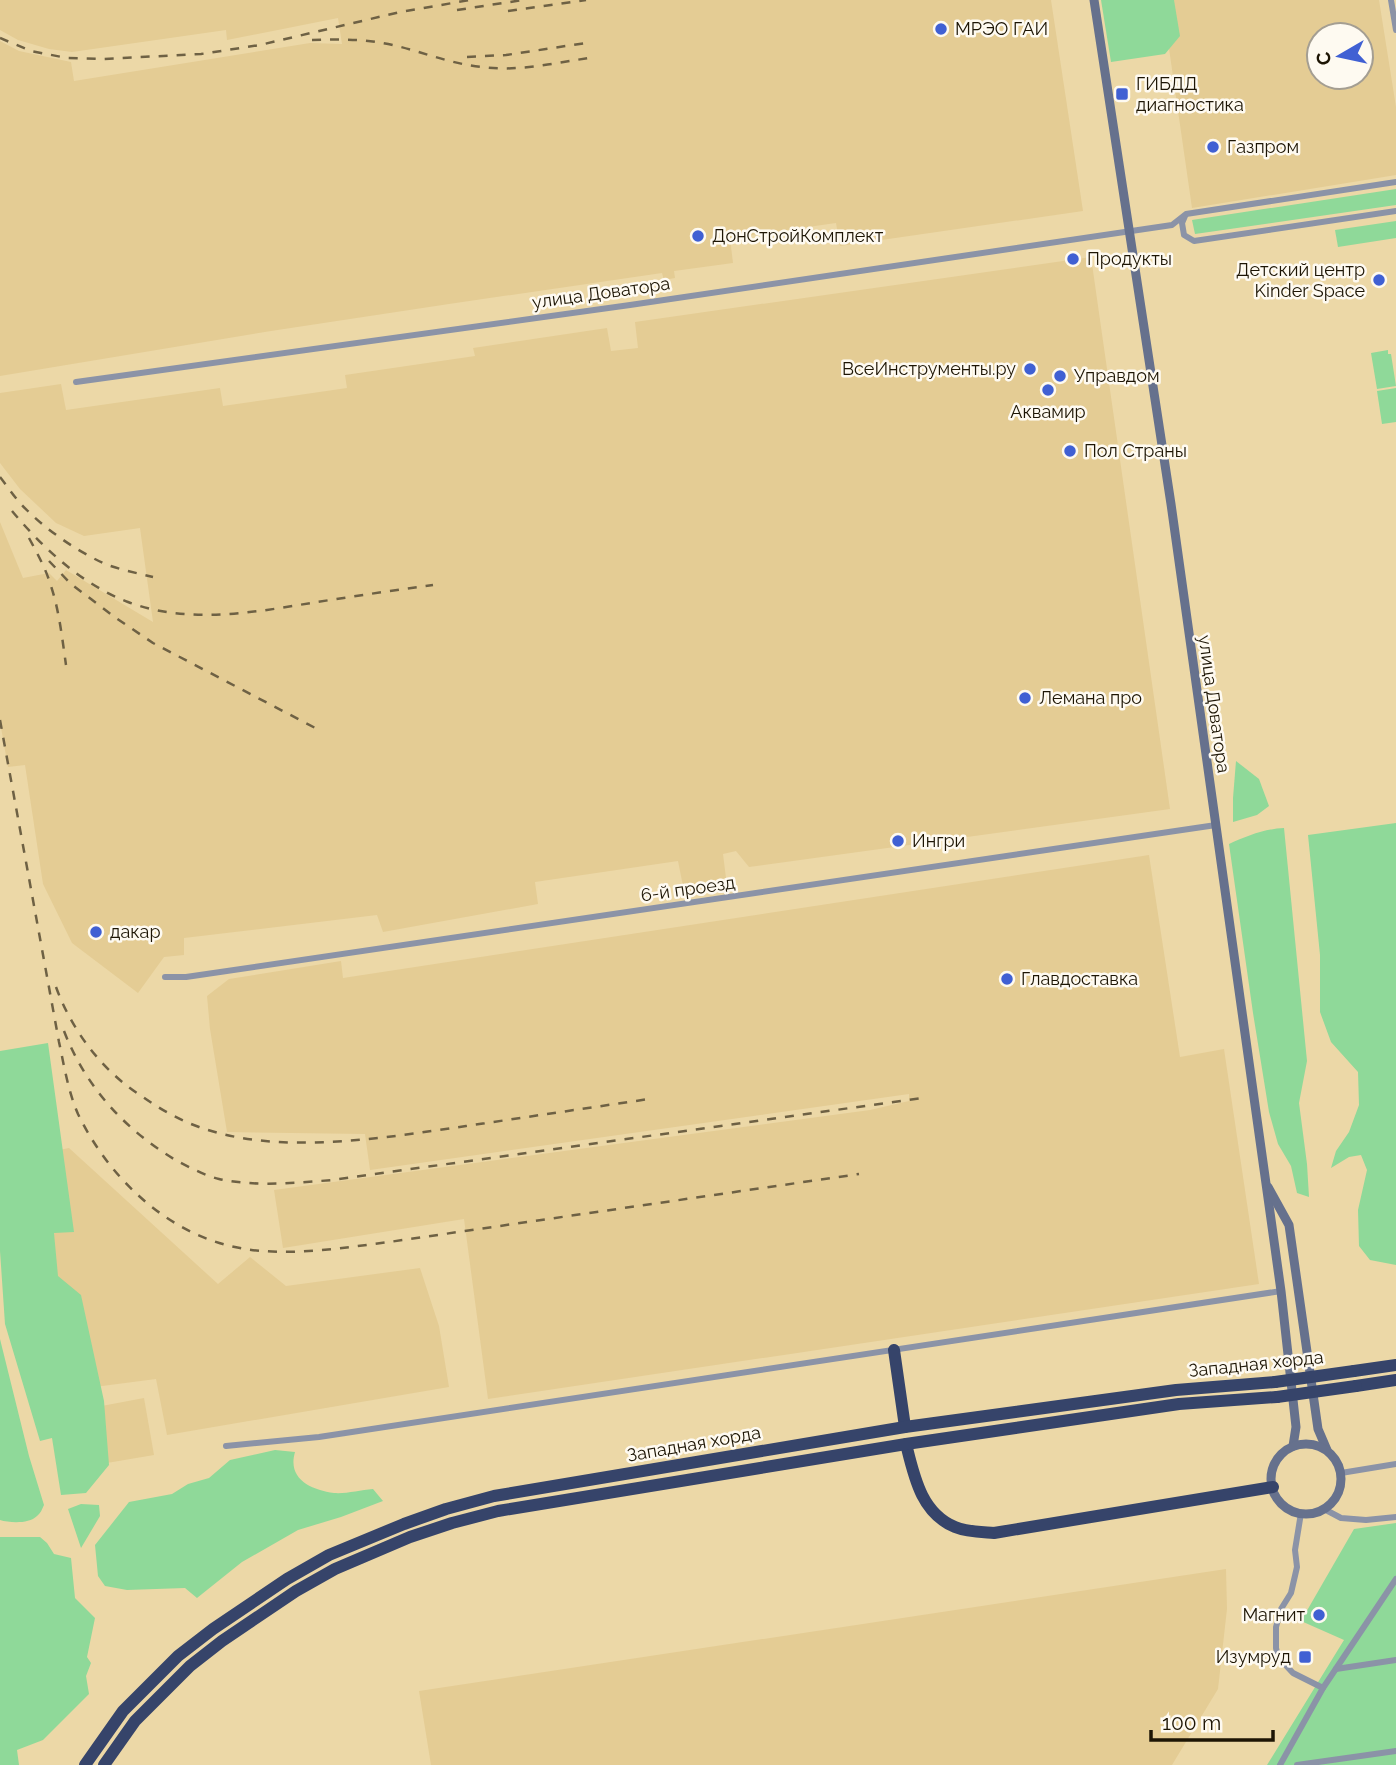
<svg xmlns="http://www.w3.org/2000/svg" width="1396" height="1765" viewBox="0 0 1396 1765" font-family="Raleway,sans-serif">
<rect width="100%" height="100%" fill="#ecd8a7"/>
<g fill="#e4cc94" fill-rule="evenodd">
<polygon points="0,0 1051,0 1083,211 840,246 836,223 730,238 733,263 674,271 675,278 664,280 662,273 449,304 271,331 0,376 0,41 19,51 71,62 74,81 310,43 342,44 338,18 227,40 226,30 72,52 49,49 18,40 0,30"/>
<path d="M1162,0H1379L1396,107V175L1192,208ZM1319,35H1361V77H1319Z"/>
<polygon points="1091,257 1170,809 749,867 736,851 723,854 726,878 683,886 678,861 535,882 538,904 383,932 377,915 184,938 184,955 164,957 138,993 72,943 43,884 25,765 8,767 0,722 0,522 23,578 49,573 57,581 66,570 153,622 140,528 84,536 56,523 20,489 0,463 0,393 61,384 66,410 220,388 223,406 347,388 345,375 475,356 473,348 607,328 611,351 638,348 635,322"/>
<polygon points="1149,855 1180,1057 1224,1049 1259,1284 488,1399 464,1219 283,1248 274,1190 870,1110 909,1101 909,1094 370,1170 365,1134 227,1132 210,1029 207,996 229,979 341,961 343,978"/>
<polygon points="69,1148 218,1284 250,1257 286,1286 420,1268 439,1326 449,1387 167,1435 156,1379 56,1392 39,1154"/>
<polygon points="144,1398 154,1455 101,1464 91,1408"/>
<polygon points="1226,1569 1227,1609 1218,1689 1172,1765 431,1765 419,1691"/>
</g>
<g fill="#8fd999">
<polygon points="1101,0 1174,0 1180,36 1165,54 1111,62"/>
<polygon points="1396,189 1396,205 1195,234 1192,220"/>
<polygon points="1396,221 1396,238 1338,247 1335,230"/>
<polygon points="1388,350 1388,354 1391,354 1396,386 1377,389 1371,353"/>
<polygon points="1396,388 1396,422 1382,424 1377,391"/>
<polygon points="1236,761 1259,779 1269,806 1257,815 1233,822 1233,798"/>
<polygon points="1396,823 1396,1265 1370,1260 1359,1246 1358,1210 1367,1170 1361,1155 1349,1157 1331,1168 1336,1151 1349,1132 1359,1105 1358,1072 1331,1042 1320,1012 1320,955 1308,835"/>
<path d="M1284,828L1307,1061L1299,1103L1307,1164L1309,1197L1297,1193L1291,1166L1278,1144L1269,1112L1253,1013L1229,844C1247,836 1264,829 1284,828Z"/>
<polygon points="48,1043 74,1232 54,1233 58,1276 81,1295 104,1401 109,1465 86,1493 61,1495 52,1438 40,1441 5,1324 0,1251 0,1051"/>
<path d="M0,1339L29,1456L44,1505C42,1509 41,1513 37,1516C29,1524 10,1523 0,1520Z"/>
<path d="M275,1450L295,1452C287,1479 311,1490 334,1493C346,1494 360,1490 373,1489L383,1501L341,1517L298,1530L242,1562L197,1598L185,1588L127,1590L105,1586L98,1576L95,1545L129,1502L172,1494L188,1484L209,1478L230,1460Z"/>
<polygon points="81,1504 99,1505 100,1516 81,1548 68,1509"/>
<polygon points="1396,1523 1396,1765 1267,1765 1344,1640 1301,1621 1354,1529"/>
<polygon points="0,1537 40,1537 47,1543 54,1554 71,1558 75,1598 95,1618 87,1657 91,1663 86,1676 89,1694 43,1740 17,1750 19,1765 0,1765"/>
</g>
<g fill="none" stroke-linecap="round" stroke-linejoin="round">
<g stroke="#8b93a7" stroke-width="6">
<polyline points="1391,0 1396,30"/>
<polyline points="1185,216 1182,223 1184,235 1194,241 1396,211"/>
<polyline points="76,382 630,305 1172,225 1186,214 1396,182"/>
<polyline points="165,977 186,977 1216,825"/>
<polyline points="226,1446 319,1437 1281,1291"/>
<polyline points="1341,1473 1396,1464"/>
<polyline points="1324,1509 1341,1518 1366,1520 1396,1517"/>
<polyline points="1301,1513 1295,1550 1297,1567 1291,1593 1281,1609 1276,1627 1276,1648 1278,1657 1293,1673 1323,1688"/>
<polyline points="1336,1669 1396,1660"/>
<polyline points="1280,1765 1323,1688 1396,1579"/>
<polyline points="1297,1765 1396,1751"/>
</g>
<g stroke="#66718d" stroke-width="9">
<polyline points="1094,0 1171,504 1281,1291 1296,1427 1293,1446"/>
<polyline points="1268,1187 1289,1225 1318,1429 1327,1450"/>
<circle cx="1306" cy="1479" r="35"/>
</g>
<g stroke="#36446a" stroke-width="12">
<polyline points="894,1350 905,1427"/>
<polyline points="1354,1371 1396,1365"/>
<polyline points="1356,1386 1396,1380"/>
<path d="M906,1444C914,1476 921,1513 955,1527C967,1532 981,1532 994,1533L1273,1487"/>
<polyline points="85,1765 123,1711 178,1656 213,1629 287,1579 329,1555 404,1524 446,1509 494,1496 905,1427 1176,1390 1275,1382"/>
<polyline points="104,1765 135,1721 190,1666 222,1641 296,1591 335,1569 410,1537 452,1523 498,1511 906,1444 1179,1404 1277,1397"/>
</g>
<g stroke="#6e6144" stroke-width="2.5" stroke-dasharray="9 9" stroke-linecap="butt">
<polyline points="457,10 523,0"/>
<polyline points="508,11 586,0"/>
<polyline points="0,38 31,51 67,58 103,59 201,54 260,45 400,12 470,0"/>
<path d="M312,40C340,39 366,39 393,45C423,52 451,64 482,67C517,72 554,63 589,58"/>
<polyline points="467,57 506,55 586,43"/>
<path d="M0,477C7,486 13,495 20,503C43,528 75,550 105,564C121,570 137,573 153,577"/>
<path d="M12,511C43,548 81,584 128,602C189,625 256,612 317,602C356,596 395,590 433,585"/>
<path d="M29,538C37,553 45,567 50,583C59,609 62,637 66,665"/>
<polyline points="49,561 71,584 116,618 153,643 321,731"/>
<path d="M0,720L59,1042C64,1065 68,1091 78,1114C109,1178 168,1235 240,1248C286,1257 343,1248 389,1242L859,1174"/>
<path d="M56,987C72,1031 103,1072 143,1097C160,1109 179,1120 199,1127C279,1156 383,1138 466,1126C527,1117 588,1108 649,1099"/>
<path d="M64,1031C86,1088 127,1132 179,1162C191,1168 206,1176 219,1179C256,1187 295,1183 332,1180L922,1098"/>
</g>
<g stroke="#36446a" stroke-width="12">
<polyline points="1275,1382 1354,1371"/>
<polyline points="1277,1397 1356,1386"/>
</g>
</g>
<g fill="#4060d3" stroke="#fefaf1" stroke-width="2.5">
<circle cx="941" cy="29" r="7"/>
<rect x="1115" y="87" width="14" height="14" rx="3.5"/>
<circle cx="1213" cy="147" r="7"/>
<circle cx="698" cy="236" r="7"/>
<circle cx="1073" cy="259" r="7"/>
<circle cx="1379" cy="280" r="7"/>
<circle cx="1030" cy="369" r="7"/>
<circle cx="1060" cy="376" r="7"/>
<circle cx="1048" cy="390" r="7"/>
<circle cx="1070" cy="451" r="7"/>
<circle cx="1025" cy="698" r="7"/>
<circle cx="898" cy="841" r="7"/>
<circle cx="96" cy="932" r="7"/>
<circle cx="1007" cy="979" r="7"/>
<circle cx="1319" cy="1615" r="7"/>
<rect x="1298" y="1650" width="14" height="14" rx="3.5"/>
</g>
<g text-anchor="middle" stroke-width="5" stroke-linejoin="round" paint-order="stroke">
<g font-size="18" fill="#1d1504" stroke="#fefaf1" text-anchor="start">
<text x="955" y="35">МРЭО ГАИ</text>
<text x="1136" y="90">ГИБДД<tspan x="1136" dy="21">диагностика</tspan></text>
<text x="1227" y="153">Газпром</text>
<text x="712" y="242">ДонСтройКомплект</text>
<text x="1087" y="265">Продукты</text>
<text x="1365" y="276" text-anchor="end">Детский центр<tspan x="1365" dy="21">Kinder Space</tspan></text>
<text x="1016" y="375" text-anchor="end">ВсеИнструменты.ру</text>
<text x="1074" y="382">Управдом</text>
<text x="1048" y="418" text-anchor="middle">Аквамир</text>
<text x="1084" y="457">Пол Страны</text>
<text x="1039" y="704">Лемана про</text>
<text x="912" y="847">Ингри</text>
<text x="110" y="938">дакар</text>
<text x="1021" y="985">Главдоставка</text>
<text x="1305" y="1621" text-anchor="end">Магнит</text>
<text x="1291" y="1663" text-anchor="end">Изумруд</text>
</g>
<g font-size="18" fill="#1d1504" stroke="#fefaf1">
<text transform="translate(601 293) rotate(-8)" y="6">улица Доватора</text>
<text transform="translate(1214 704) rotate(82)" y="6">улица Доватора</text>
<text transform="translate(688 889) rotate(-8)" y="6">6-й проезд</text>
<text transform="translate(1256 1364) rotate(-6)" y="6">Западная хорда</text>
<text transform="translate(694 1444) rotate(-10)" y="6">Западная хорда</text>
</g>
</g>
<g transform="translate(1340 56) rotate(261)"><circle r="33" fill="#fefaf1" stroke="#a49e92" stroke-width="2"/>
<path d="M0-5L12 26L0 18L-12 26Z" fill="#4060d3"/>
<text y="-10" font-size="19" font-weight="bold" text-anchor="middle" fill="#1d1504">С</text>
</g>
<path d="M1151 1730v10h122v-10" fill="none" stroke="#1d1504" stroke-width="3.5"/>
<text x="1162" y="1730" font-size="21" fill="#1d1504" stroke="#fefaf1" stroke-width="5" paint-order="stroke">100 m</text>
</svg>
